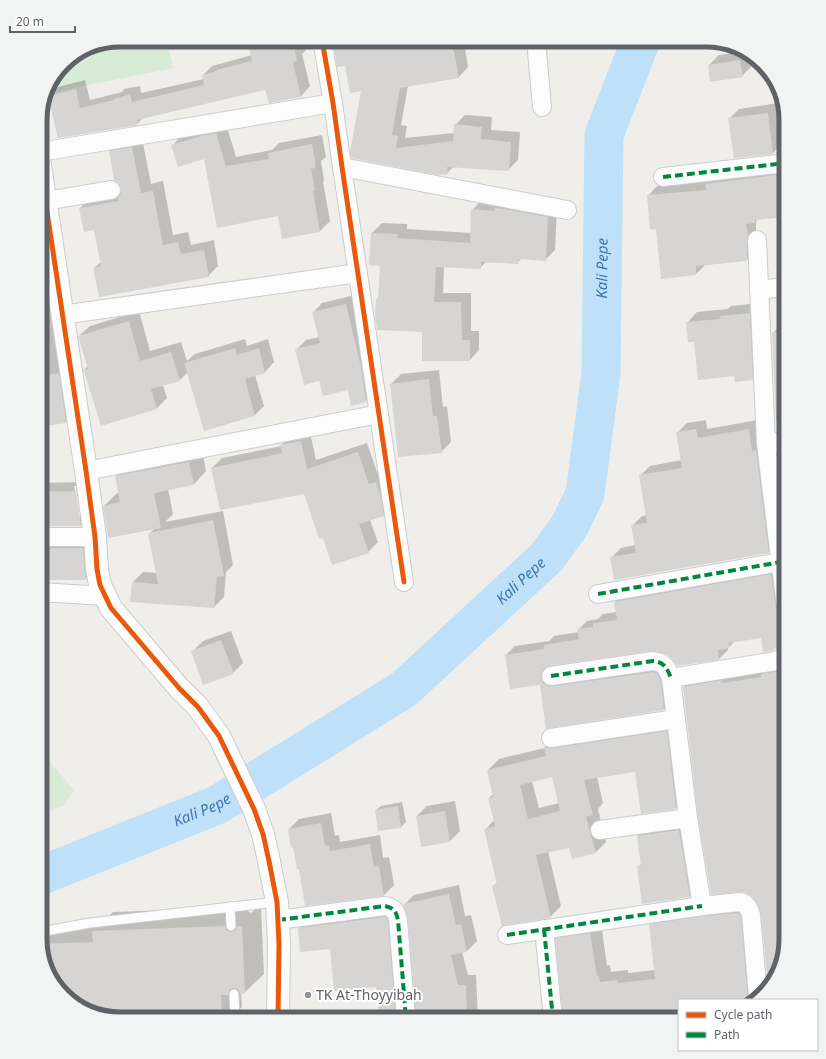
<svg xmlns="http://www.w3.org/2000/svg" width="826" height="1059" viewBox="0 0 826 1059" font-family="'Noto Sans',sans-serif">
<rect width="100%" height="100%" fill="#efeeea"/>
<g fill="#d8ebd6">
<polygon points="120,40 167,40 173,68 48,93 47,88 48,85 67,60 90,46"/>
<polygon points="40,751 74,790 63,806 40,815"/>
</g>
<g fill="#0003" fill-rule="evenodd">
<polygon points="248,40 304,40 306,50 302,54 310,86 301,96 270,102 266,89 143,118 137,124 58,137 49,96 58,87 85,80 90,100 122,92 124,89 140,86 141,93 204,79 203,75 212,66 252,55"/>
<polygon points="334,40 462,40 462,43 464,42 468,67 459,77 408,86 401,125 407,126 405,138 454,133 455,125 465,115 492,117 491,130 520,132 518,160 508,170 454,166 447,173 352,157 362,90 346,64"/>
<polygon points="747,51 751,55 752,66 742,76 709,65 719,55"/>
<polygon points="778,103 783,143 773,153 735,157 729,119 739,109"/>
<polygon points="226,124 236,157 272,150 279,143 322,135 326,157 321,161 324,180 323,182 330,221 320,231 283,238 278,215 205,157 172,146 182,135"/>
<polygon points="142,138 151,184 163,181 173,235 188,232 191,245 214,240 218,266 208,276 94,268 101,262 95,229 80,208 90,198 122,192 122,188 110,151 120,141"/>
<polygon points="786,170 786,216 758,219 756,221 756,250 747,260 705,265 696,274 662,278 657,228 648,196 657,186 708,181 715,174"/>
<polygon points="40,181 75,412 66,422 40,426"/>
<polygon points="482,200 557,207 555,250 545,260 522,258 517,263 486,262 480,268 444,266 443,293 471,293 471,331 479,331 479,350 470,360 423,331 377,300 379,297 381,265 372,233 382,223 407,224 407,229 471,233 472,210"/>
<polygon points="355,295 375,392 366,401 352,404 348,389 320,380 296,350 306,340 319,337 313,313 322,303"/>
<polygon points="759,303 762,369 752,379 735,375 687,323 697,312 728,309 731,306"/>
<polygon points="139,311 150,351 181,342 187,361 195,354 245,339 247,346 268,339 274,362 265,372 255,375 264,406 255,415 188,372 180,380 163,385 167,398 157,408 84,370 88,366 79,336 90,326"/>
<polygon points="786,322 786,402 773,333 783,323"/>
<polygon points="439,370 443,407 447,406 451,442 441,452 391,384 401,374"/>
<polygon points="706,420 707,429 758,420 778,543 768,553 611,558 621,548 635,545 632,526 642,516 647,515 640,476 650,466 682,460 677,433 687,423"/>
<polygon points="310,432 316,460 367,443 378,475 385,473 393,506 383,515 370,520 378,542 368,552 323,537 305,493 212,468 222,458 282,446 281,445 291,436"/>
<polygon points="202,449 206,471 194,484 168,489 173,514 165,522 223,511 233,565 226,572 224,597 214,607 133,582 143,572 157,573 149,534 155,528 104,506 117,493 119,493 116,476 129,463"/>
<path d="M85,482L90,516L81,526H40V483ZM74,486H76L81,517H79Z"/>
<polygon points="40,532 92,538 95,569 86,579 40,579"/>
<polygon points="778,566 786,618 786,638 780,645 762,637 735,641 728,648 728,650 719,659 668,654 651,650 550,665 549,668 664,663 673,700 664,709 549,727 541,684 506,655 515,646 549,641 554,636 579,632 578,630 587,621 598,619 603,614 617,612 615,602 624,593"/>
<polygon points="231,631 243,663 233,673 193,651 203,641"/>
<polygon points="786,662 786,939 775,979 769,986 762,914 684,687 694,676"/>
<path d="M678,721L687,797L676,808L636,771L597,777L603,803L598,809L606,842L595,853L570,846L548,851L561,906L550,917L493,886L498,882L486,829L494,820L489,798L493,794L488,770L499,759L545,748V747L556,736ZM552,776L559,803L539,808L532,781Z"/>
<polygon points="455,801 460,831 450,841 422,846 417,816 427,806"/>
<polygon points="402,802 406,822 401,827 379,830 376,810 381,806"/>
<polygon points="331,813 335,836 339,835 340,842 380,835 383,858 389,857 394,885 384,895 300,868 289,829 299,819"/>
<polygon points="692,818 702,884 689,896 638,867 642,863 638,836 651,823"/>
<polygon points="459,885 465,916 471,915 477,941 467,951 462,952 468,975 476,975 478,1019 417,1019 409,919 404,905 414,895"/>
<polygon points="749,903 755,1000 679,1000 679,1019 565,1019 557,939 567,928 601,923 607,966 610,965 611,972 628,970 628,973 655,970 650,925 661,914"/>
<polygon points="397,905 406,997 394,1009 377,986 331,947 299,928 311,917"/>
<polygon points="245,907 246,910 251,913 258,907 261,907 264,974 244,993 241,993 242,1007 229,1019 120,1019 80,1008 53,983 40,939 40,925 102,923 113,912"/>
<polygon points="355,1017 355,1019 333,1019"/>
</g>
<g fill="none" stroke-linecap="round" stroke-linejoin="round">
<path stroke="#bfe0f9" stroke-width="39" id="s1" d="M40,876L217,805L404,689L547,557L570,525L585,494L601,373L604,135L641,40"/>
</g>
<g fill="#d6d5d3" fill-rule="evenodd">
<polygon points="247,40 293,40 297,61 293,62 301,97 269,103 265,90 137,120 138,125 58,138 48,96 76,89 80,108 114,100 114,99 130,94 132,102 204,85 202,75 217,71 216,70 252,61"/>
<polygon points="333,40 451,40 453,52 454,51 459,78 400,88 392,135 398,136 396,148 453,141 454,124 482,127 481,139 511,142 509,171 447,167 448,174 438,175 351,158 350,152 361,91 350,93 345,66 337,67"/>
<polygon points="740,60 743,77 710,82 708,65"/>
<polygon points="768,113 773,154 734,158 728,118"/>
<polygon points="216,133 226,166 269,159 268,153 312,144 315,160 315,168 311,169 315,191 313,191 320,232 282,239 278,216 217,228 204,159 178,167 171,145 201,136"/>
<polygon points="132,147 141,193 153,191 163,245 178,242 181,254 204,250 209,277 99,297 93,268 101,266 94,230 84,232 79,208 118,201 118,198 121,193 121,188 119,183 114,180 109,151"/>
<polygon points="776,175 777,181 786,180 786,217 755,220 755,223 746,224 748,235 747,240 747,261 696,266 696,275 661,279 656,229 650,230 647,195 706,190 705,184"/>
<polygon points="494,208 504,209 548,217 546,261 518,259 518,264 481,262 481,269 436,267 434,302 461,302 462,340 470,340 470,361 422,361 422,332 377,330 375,315 376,299 378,299 380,266 369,265 371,233 398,234 397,238 470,243 471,209 494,211"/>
<polygon points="346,304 361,367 366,402 351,406 348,390 323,396 319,381 304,385 295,349 320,343 312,312"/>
<polygon points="750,313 753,380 735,382 734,376 698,380 694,342 688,342 686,322 720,319 720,316"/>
<polygon points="129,321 140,361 171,352 180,381 151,389 157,409 101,426 84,371 83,369 88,369 78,336"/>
<polygon points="786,330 786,420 776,421 772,333"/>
<polygon points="235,348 237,355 259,348 265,373 245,379 255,416 204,431 184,363"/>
<polygon points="59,373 66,423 40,427 40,376"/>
<polygon points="429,379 433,416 437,416 442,453 398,457 390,384"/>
<polygon points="696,429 698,438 749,429 752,451 756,450 769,553 614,580 610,557 636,553 631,525 647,523 639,475 682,468 676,432"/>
<polygon points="301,441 307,469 358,452 369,484 376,482 381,497 384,516 359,524 369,553 332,565 323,538 319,539 304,494 220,510 211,468 282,453 280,445"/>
<polygon points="189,462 194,485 154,493 161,528 108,538 103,506 120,502 115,476"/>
<polygon points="786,470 786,521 780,471"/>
<polygon points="76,491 81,526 40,526 40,492"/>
<polygon points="213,520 224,576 217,577 214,608 130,602 132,582 158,584 148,533"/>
<polygon points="40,548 83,548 85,570 86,580 40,580"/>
<polygon points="771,574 776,608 777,613 779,615 780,618 776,618 780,645 772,651 763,652 761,638 729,643 729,648 718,650 719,660 677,666 673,660 668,655 660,652 651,651 549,666 544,668 541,673 541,678 543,683 548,686 553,686 654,672 658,674 661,681 664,710 549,728 546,729 540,685 510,689 505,655 544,649 544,645 579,639 577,629 593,627 593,623 617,620 614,602"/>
<polygon points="221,640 234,674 203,685 191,651"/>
<polygon points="784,669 784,670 786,670 786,939 775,979 768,987 761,914 757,903 751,896 743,892 739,892 711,895 698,817 683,687 722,680 723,683 761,677 761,674 778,671"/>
<path d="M667,731L676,809L641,814L635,772L584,780L593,815L586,817L596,853L572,859L569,848L536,855L551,918L505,925L502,926L492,886L497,884L484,829L495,826L488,798L493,797L487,770L546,756L544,747L553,748ZM552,777L560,811L528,819L520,785Z"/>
<polygon points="398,806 401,828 378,831 375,810"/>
<polygon points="445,811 450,842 421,847 416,816"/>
<polygon points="321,823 325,846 329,845 330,851 370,844 374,867 379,866 384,896 305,906 299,869 297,869 293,847 291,848 288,829"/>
<polygon points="679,830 690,897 642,904 637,866 641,866 637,836"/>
<polygon points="449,894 456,925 461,924 467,952 451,955 458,985 466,985 467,1019 416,1019 408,919 406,911 403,904"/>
<polygon points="739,913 741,917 748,1000 679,1000 679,1014 666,1015 666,1019 563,1019 555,938 590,933 597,976 599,975 600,982 617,980 618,983 655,979 649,924 703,916"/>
<polygon points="384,917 386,917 388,922 395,1010 379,1011 376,987 334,991 330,949 300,952 298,928"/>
<polygon points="225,926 226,930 231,932 235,931 237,926 242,926 245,994 240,994 239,990 234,988 230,989 228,995 221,995 222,1019 120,1019 80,1008 53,983 41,944 93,942 92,931"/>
</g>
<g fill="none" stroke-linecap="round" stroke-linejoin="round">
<g stroke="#cbcccc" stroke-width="11">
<g id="service">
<polyline points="230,907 231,926"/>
<polyline points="40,932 90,923 277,902"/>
<polyline points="234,994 235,1019"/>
</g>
</g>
<g stroke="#cbcccc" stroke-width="20">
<g id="minor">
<polyline points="322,40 333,103 342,167 404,582"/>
<polyline points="536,40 542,107"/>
<polyline points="40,152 333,103"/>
<polyline points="342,167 567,210"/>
<polyline points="663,177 786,163"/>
<polyline points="46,201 111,190"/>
<polyline points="757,240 766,444 786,607"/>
<polyline points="759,290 786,287"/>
<polyline points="62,315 358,273"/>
<polyline points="766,444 786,441"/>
<polyline points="86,471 379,414"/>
<polyline points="40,537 95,537"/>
<polyline points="40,592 105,596"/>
<polyline points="598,594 781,562"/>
<path d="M551,676L653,661C664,662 667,668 671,678"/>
<polyline points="551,738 676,719"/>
<polyline points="600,830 688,818"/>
<path d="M278,920L385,906C394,908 396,911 398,920L406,1019"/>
<polyline points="544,929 553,1019"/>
<polyline points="507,935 702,906"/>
<path d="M758,997L751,915C749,908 747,904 740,902L702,906L688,818L671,678L776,661L781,658L786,654"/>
</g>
</g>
<g stroke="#cbcccc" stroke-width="24">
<polyline id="tertiary" points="40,165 86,471 95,537 97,569 100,585 111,608 179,688 198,707 219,736 254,809 263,834 269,861 277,902 279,944 278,1019"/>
</g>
<use href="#service" stroke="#fdfcfc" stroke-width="9"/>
<use href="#minor" stroke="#fdfcfc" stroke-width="18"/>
<use href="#tertiary" stroke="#fdfcfc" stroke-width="22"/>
<g stroke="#00873e" stroke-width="4" stroke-dasharray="8 4" stroke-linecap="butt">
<polyline points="663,177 786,163"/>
<polyline points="598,594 781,562"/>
<path d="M551,676L653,661C664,662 667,668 671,678"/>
<path d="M278,920L385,906C394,908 396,911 398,920L406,1019"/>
<polyline points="544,929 553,1019"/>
<polyline points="507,935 702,906"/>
</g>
<g stroke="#fff" stroke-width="8">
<g id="cycleway">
<polyline points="322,40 333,103 342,167 404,582"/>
<polyline points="40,165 86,471 95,537 97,569 100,585 111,608 179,688 198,707 219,736 254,809 263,834 269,861 277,902 279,944 278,1019"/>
</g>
</g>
<use href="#cycleway" stroke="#e8590c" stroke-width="5"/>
</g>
<circle fill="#919496" stroke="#fff" stroke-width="1.5" cx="308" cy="995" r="4"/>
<g text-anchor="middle" stroke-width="4" stroke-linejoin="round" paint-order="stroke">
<g font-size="14" fill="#5f6368" stroke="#fff" text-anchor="start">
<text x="316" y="1000">TK At-Thoyyibah</text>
</g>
<g font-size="15" font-style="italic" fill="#4174aa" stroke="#fff">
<text dy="5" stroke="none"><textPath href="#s1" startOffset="906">Kali Pepe</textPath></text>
<text dy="5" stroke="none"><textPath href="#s1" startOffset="570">Kali Pepe</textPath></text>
<text dy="5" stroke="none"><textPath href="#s1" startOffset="175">Kali Pepe</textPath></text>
</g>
</g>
<path d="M0 0H826V1059H0ZM120 47H706A73 73 0 0 1 779 120V939A73 73 0 0 1 706 1012H120A73 73 0 0 1 47 939V120A73 73 0 0 1 120 47Z" fill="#f2f3f3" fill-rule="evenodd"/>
<path fill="none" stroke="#5f6368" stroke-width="5" d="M120 47H706A73 73 0 0 1 779 120V939A73 73 0 0 1 706 1012H120A73 73 0 0 1 47 939V120A73 73 0 0 1 120 47Z"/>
<rect x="678" y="999" width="140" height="52" fill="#ffffff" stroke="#bfc1c3"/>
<rect x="686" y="1012" width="20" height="6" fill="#e8590c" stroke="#bfc1c3"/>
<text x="714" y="1019" font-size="12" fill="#5f6368">Cycle path</text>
<rect x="686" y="1032" width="20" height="6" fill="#00873e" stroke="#bfc1c3"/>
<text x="714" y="1039" font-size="12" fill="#5f6368">Path</text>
<path d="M10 26v6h65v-6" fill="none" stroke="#5f6368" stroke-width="2"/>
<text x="16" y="26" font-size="12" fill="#5f6368" stroke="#ffffff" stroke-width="3" paint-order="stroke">20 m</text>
</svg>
